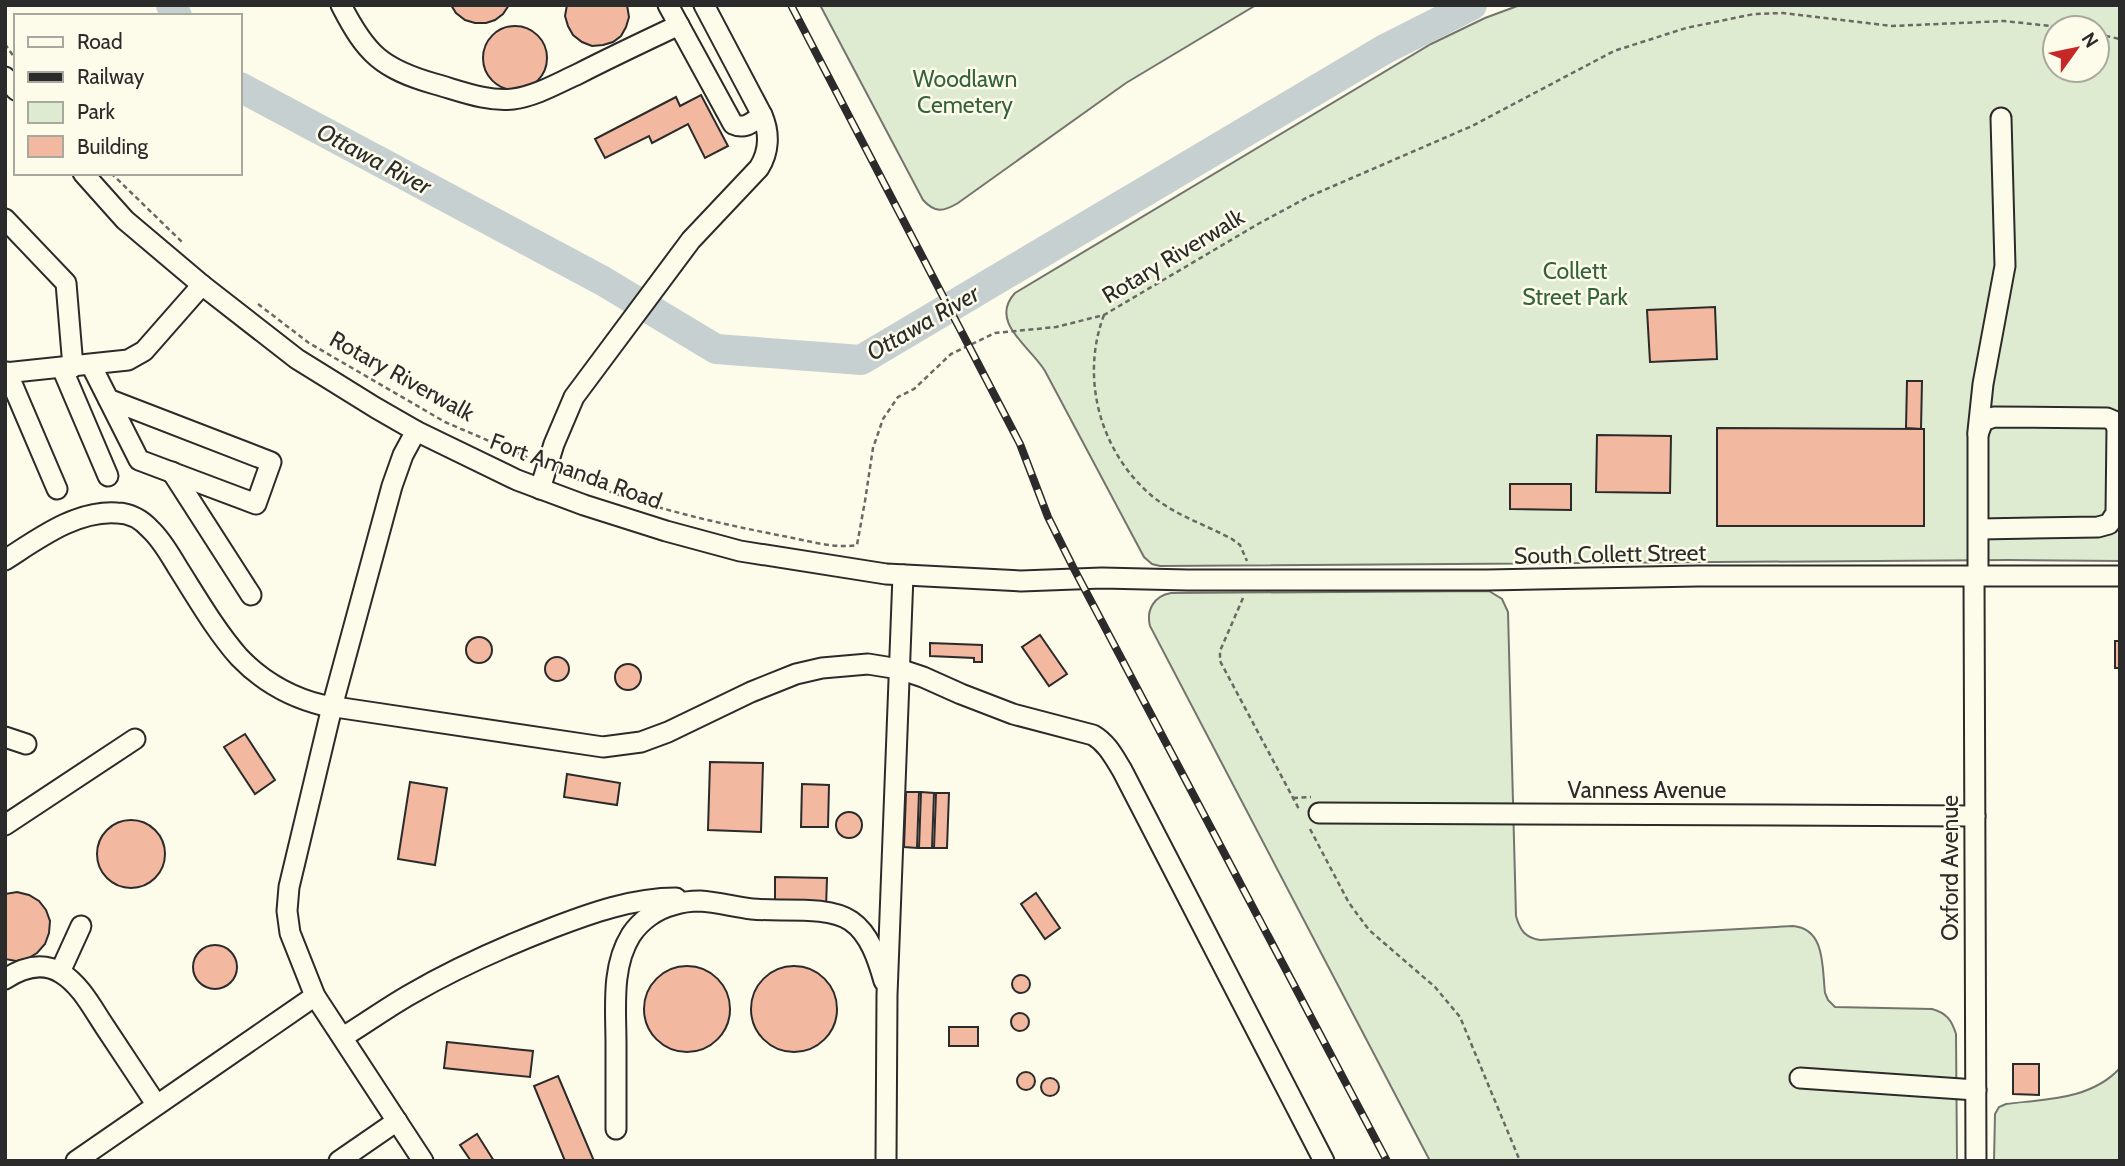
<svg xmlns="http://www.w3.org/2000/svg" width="2125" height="1166" viewBox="0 0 2125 1166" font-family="Cabin,sans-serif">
<rect width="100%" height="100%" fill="#fdfbea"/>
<g fill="#deebd1" stroke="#74746e" stroke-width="2" fill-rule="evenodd">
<path d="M820,5H1256L1126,83L958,203C943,212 935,213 923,200Z"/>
<path d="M1520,5H2120V561L2009,560L1160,566L1152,564L1144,557L1045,371C1031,347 988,322 1015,293L1431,44L1485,18ZM2055,28H2097V70H2055Z"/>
<path d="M1489,591L1502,599L1508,612L1516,916C1520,930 1525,938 1540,940L1793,926C1826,929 1822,968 1825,993L1828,1000L1835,1007L1932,1009C1947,1013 1952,1021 1956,1034L1957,1161H1430L1150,626C1146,610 1154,596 1171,593Z"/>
<path d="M2120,1068V1161H1994L1995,1114L1999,1107L2006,1104C2045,1099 2091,1100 2120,1068Z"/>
</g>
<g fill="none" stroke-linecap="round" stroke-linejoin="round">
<g stroke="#c7d0d0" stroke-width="30">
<polyline points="171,5 177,16"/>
<polyline points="240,87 603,281 716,349 861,360 1385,49 1472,5"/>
</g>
</g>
<g fill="#f2b8a0" stroke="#2b2b2b" stroke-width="2">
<polygon points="451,5 509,5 503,14 495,20 486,23 475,23 465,20 456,13"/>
<polygon points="567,5 627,5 629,17 626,27 621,36 613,42 603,45 592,46 582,42 573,35 568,26 565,16"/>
<circle cx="515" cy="58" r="32"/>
<polygon points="701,95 728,146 705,158 688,124 652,143 649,136 605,158 595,139 676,97 680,106"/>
<polygon points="1715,307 1717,359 1650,362 1647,310"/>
<polygon points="1907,381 1922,381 1921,429 1906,428"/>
<polygon points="1717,428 1924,429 1924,526 1717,526"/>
<polygon points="1597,435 1671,436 1670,493 1596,492"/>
<polygon points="1510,484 1571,484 1571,510 1510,509"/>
<polygon points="1040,635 1067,674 1049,686 1022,647"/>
<circle cx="479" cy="650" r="13"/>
<rect x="2115" y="641" width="5" height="27"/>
<polygon points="930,643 982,645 982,662 974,662 974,658 930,656"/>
<circle cx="557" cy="669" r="12"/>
<circle cx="628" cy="677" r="13"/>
<polygon points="245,734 275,780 255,794 224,747"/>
<polygon points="710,762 763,763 761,832 708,830"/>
<polygon points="567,774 620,783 617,805 564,797"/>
<polygon points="410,782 447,788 435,865 398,859"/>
<polygon points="802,784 829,785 828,827 801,827"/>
<polygon points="906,792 919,792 917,848 904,847"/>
<polygon points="921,792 934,793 932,848 919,848"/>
<polygon points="936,793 949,793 947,848 934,848"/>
<circle cx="849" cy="825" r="13"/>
<circle cx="131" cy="854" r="34"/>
<polygon points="775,877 827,878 826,908 775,907"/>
<polygon points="17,892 29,895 39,901 46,910 50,921 49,933 45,944 37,953 27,959 16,961 5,959 5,894"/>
<polygon points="1036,893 1060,928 1045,939 1021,904"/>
<circle cx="215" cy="967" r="22"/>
<circle cx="687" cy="1009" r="43"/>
<circle cx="794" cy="1009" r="43"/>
<circle cx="1021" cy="984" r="9"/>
<circle cx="1020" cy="1022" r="9"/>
<rect x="949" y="1027" width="29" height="19"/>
<polygon points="447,1042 533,1051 530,1077 444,1068"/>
<polygon points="2013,1064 2039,1064 2039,1095 2013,1094"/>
<circle cx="1026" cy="1081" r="9"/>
<polygon points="558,1076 594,1161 565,1161 534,1086"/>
<circle cx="1050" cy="1087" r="9"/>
<polygon points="477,1134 494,1161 471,1161 460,1145"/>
</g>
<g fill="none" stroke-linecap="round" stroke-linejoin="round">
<g stroke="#2b2b2b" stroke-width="23">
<g id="minor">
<path d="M341,5C366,54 382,69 435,84C460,91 487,102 513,99C536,96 558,83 578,74C611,57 645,41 679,25"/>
<polyline points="704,5 762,115"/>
<polyline points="5,77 16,90"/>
<polyline points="83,173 125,220 202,285 297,359 376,408 416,431 517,480 584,505 666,531 740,551 886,574 1021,581 1102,578 1188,580 1487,580 1698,576 2120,576"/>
<polyline points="5,219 66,283 73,367"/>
<polyline points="91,365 139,460 256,504 271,462 108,399"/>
<polyline points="62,368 108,476"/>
<polyline points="7,372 57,489"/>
<polyline points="5,373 128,360 144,351 202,285"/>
<polyline points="416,431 403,455 392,486 332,707 289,887 287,911 290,933 315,996 423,1161"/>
<polyline points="1978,434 1983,421 1994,417 2107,418 2114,421 2117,429 2116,513 2109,524 2098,527 1979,529"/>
<polyline points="172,472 251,595"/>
<path d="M540,489L554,444L574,397L691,240L759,168C769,152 770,133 762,115C752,122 746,130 733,124L668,5"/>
<path d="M5,560C38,539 76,510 117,513C130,513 142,520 150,529C162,540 170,555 178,568C197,598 216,631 239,657C262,681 290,697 322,705L603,747L641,742L668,732L751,692L796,674L822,668L868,664L899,669L923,677L961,694L1013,714L1093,735C1107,743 1114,757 1122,770L1324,1161"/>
<polyline points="1974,575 1976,1161"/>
<polyline points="1978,575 1978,431 1983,384 2005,266 2001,118"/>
<polyline points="5,737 26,744"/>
<polyline points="1319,813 1975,816"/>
<polyline points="5,825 135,739"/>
<polyline points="60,972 81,926"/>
<path d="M5,979C22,968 42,961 61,973C80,984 93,1009 105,1027C122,1053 139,1078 156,1104"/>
<path d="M343,1037C366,1023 388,1007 411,994C456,968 503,947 552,928C591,913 633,898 676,898"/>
<polyline points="1800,1078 1976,1090"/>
<path d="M616,1129C616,1101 616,1072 616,1044C616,1008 611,967 631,935C641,920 657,909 673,905C682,902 691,901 700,901C717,902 735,907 752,909C780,912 828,905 851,921C870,934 878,960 884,981"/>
<polyline points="76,1161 315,996"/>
<polyline points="339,1161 397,1121"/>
<polyline points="886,1161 887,995 903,575"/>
</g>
</g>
<g stroke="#6a6964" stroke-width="2.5" stroke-dasharray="5 3.5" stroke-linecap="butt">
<polyline points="2097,34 2120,39"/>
<polyline points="5,44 16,60"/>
<polyline points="111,173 182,242"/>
<polyline points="258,304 309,343 445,422 531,459"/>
<path d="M1104,315C1080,378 1100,452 1152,496C1175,515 1206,525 1232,539L1240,545L1247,561"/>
<path d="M562,473C635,505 711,522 788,537C809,541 835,549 857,545L865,501L873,448L883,419L898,397L914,389L951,354L995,333L1056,327L1104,315L1258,224L1308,197L1472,126L1614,51L1686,28L1754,14L1783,13L1892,26L2004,21L2069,28"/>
<polyline points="1243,598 1220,651 1220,661 1300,811"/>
<polyline points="1293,798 1311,797"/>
<polyline points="1310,829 1349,903 1369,930 1435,987 1460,1017 1520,1161"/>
</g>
<use href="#minor" stroke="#fdfbea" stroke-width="19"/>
<g stroke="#2b2b2b" stroke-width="8">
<polyline id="rail" points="791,5 1020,444 1048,517 1073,567 1387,1161"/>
</g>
<use href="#rail" stroke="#fdfbea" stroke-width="5" stroke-dasharray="16" stroke-linecap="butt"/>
</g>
<g text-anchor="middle" stroke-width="5" stroke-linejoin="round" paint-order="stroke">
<g font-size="23" fill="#34623c" stroke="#fdfbea">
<text x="965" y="87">Woodlawn<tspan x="965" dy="26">Cemetery</tspan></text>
<text x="1575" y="279">Collett<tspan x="1575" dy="26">Street Park</tspan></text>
</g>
<g font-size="23" fill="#2b2b2b" stroke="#fdfbea">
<text transform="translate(1173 256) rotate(-31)" y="8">Rotary Riverwalk</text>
<text transform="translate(402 376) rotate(29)" y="8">Rotary Riverwalk</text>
<text transform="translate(576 471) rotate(20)" y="8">Fort Amanda Road</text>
<text transform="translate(1610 554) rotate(-1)" y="8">South Collett Street</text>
<text x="1647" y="798">Vanness Avenue</text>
<text transform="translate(1950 868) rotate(-90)" y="8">Oxford Avenue</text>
</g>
<g font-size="24" font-style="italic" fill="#2b2b2b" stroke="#fdfbea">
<text transform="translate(374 159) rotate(28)" y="8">Ottawa River</text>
<text transform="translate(923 323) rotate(-30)" y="8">Ottawa River</text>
</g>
</g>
<rect width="2125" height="1166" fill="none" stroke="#2b2b2b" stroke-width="14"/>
<rect x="14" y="14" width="228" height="161" fill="#fdfbea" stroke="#a9a89e" stroke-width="2"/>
<rect x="28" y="37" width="35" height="10" fill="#fdfbea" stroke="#a9a89e" stroke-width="2"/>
<text x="77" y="49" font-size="21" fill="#2b2b2b">Road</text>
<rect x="28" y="72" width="35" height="10" fill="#2b2b2b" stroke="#a9a89e" stroke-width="2"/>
<text x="77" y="84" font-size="21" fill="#2b2b2b">Railway</text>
<rect x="28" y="102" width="35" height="21" fill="#deebd1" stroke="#a9a89e" stroke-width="2"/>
<text x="77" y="119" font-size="21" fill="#2b2b2b">Park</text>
<rect x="28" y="136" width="35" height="21" fill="#f2b8a0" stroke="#a9a89e" stroke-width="2"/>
<text x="77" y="154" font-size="21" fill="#2b2b2b">Building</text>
<g transform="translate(2076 49) rotate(57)"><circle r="33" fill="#fdfbea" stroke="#a9a89e" stroke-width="2"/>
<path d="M0-5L12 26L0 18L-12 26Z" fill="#c62828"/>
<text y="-10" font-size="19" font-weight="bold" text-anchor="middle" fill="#2b2b2b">N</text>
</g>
</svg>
